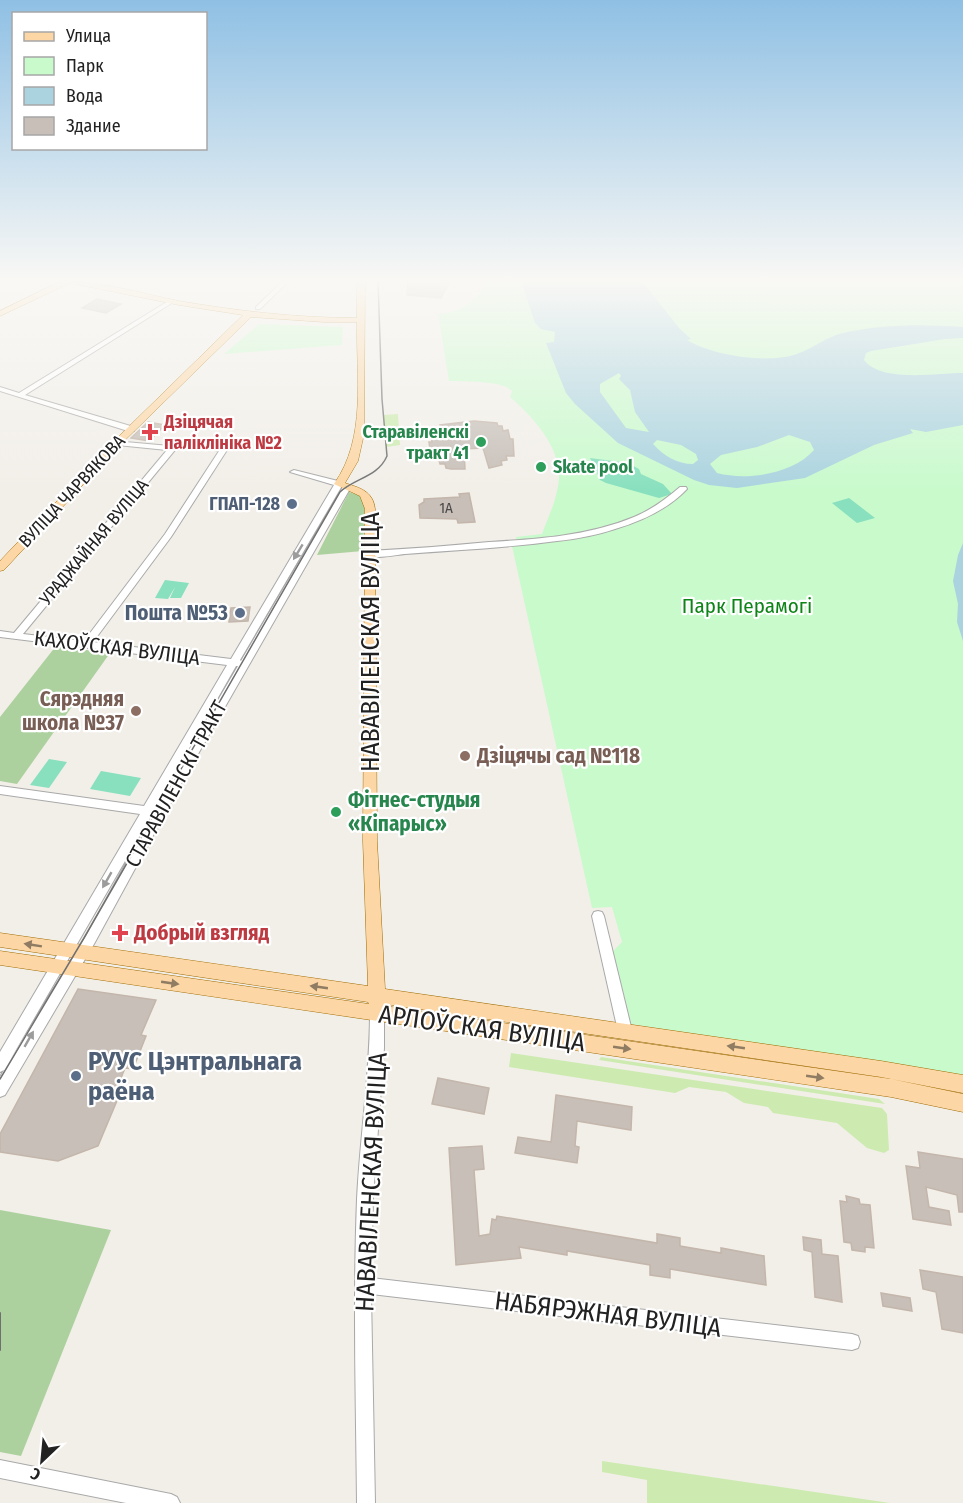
<svg xmlns="http://www.w3.org/2000/svg" width="963" height="1503" viewBox="0 0 963 1503" font-family="'Fira Sans Condensed',sans-serif">
<rect width="100%" height="100%" fill="#f2efe9"/>
<g fill="#cdebb0">
<polygon points="398,414 400,445 386,447 383,415"/>
<polygon points="511,1053 882,1108 887,1114 889,1150 884,1153 867,1148 837,1123 773,1113 768,1107 744,1103 726,1092 689,1087 675,1093 509,1067"/>
<polygon points="601,1057 879,1099 885,1104 599,1060"/>
<polygon points="602,1461 890,1503 647,1503 647,1480 602,1472"/>
</g>
<g fill="#add19e">
<polygon points="349,492 358,495 365,501 363,551 317,555"/>
<polygon points="56,646 110,653 17,784 0,781 0,717"/>
<polygon points="0,1210 111,1230 21,1456 0,1452"/>
</g>
<g fill="#c8facc">
<path d="M488,281H963V1079L872,1061L623,1023L608,956L622,942L612,907L592,908L512,546L517,543L516,537L542,534C547,520 554,506 557,491C567,453 536,420 510,397L512,391C502,380 465,382 449,381L438,314C460,313 477,300 488,281Z"/>
<polygon points="259,324 343,327 342,345 224,354"/>
</g>
<g fill="#88e0be">
<polygon points="590,458 628,463 639,469 641,474 663,484 672,494 659,498 606,483 600,480"/>
<polygon points="849,498 875,518 857,523 832,503"/>
<polygon points="165,580 189,583 181,598 170,598 175,587 168,599 155,598"/>
<polygon points="49,759 67,762 49,788 30,785"/>
<polygon points="101,771 141,778 130,796 90,789"/>
</g>
<g fill="#aad3df" fill-rule="evenodd">
<path d="M521,281H642L679,328L691,339L687,340C713,356 769,364 797,354C814,348 826,337 843,333C882,324 924,324 963,327V338L945,339L871,351L866,353L864,360C882,383 936,373 963,373V425L926,432L910,429L913,433L874,445L805,478L737,488L709,485L694,480L618,443L575,404L566,393L546,343L554,342L555,332L541,329L535,323ZM619,373L621,376L619,379L630,390L635,412L649,432L626,428L600,392V384ZM789,435L810,442L814,450C793,474 747,481 717,473L710,464L721,455L757,447ZM657,440L681,445L696,454L698,460L693,464C677,464 664,456 653,444Z"/>
<polygon points="963,543 963,641 957,622 958,604 953,581 958,555"/>
</g>
<g fill="#c7bfb8" stroke="#c4b6ab" stroke-width="1.5">
<polygon points="408,281 450,281 441,298 407,295"/>
<polygon points="97,299 121,304 106,313 82,308"/>
<polygon points="474,421 497,423 498,426 502,426 503,431 508,430 510,439 513,439 514,456 506,456 507,460 501,461 502,465 489,468 483,448 464,449 465,469 451,469 446,468 445,464 440,464 439,460 435,460 434,449 430,450 429,442 432,442 431,433 435,433 435,429 441,428 440,425"/>
<polygon points="148,422 165,425 149,441 131,438"/>
<polygon points="469,493 475,522 458,523 457,519 420,518 419,505 424,502 424,499 460,497 459,494"/>
<polygon points="250,607 248,621 229,622 231,608"/>
<polygon points="78,989 156,1000 141,1035 146,1036 133,1069 125,1068 119,1083 124,1084 98,1146 58,1161 0,1152 0,1134"/>
<polygon points="438,1078 489,1088 484,1114 432,1104"/>
<polygon points="556,1095 632,1107 631,1130 577,1121 575,1146 579,1147 577,1163 515,1153 518,1137 551,1142"/>
<polygon points="482,1146 484,1169 474,1170 479,1236 490,1234 492,1219 496,1220 497,1216 657,1243 657,1234 680,1238 680,1246 721,1253 721,1248 764,1256 766,1285 670,1269 670,1278 650,1275 650,1265 567,1251 567,1255 519,1247 521,1258 456,1265 449,1148"/>
<polygon points="918,1152 963,1159 963,1212 959,1212 957,1195 926,1187 929,1207 949,1211 951,1225 913,1219 906,1166 920,1168"/>
<polygon points="846,1196 859,1199 860,1204 870,1205 874,1248 865,1247 865,1252 852,1250 851,1243 844,1242 840,1201 847,1202"/>
<polygon points="803,1237 821,1240 822,1254 838,1256 842,1302 815,1297 812,1252 804,1250"/>
<polygon points="920,1270 963,1277 963,1333 942,1329 936,1292 923,1289"/>
<polygon points="881,1293 910,1298 912,1311 883,1306"/>
</g>
<g fill="none" stroke-linecap="round" stroke-linejoin="round">
<g stroke="#a9a9a9" stroke-width="2">
<g id="minor">
<polygon points="283,281 289,281 260,309 256,309 256,307"/>
<polygon points="170,300 175,301 25,395 134,427 134,431 128,431 0,391 0,387 19,393"/>
<path d="M114,441L170,446L203,442L219,445L227,450L171,537L93,642L231,659L334,485L290,472L294,470L342,482L343,484L240,660L241,661L343,487L347,485L351,487L186,775L94,944L5,1095L0,1097V1077L4,1070L0,1072V1052L140,814L0,794V786L144,806L227,665L0,637V631L14,633L167,450L117,445H114ZM203,447L219,451L165,534L84,641L23,634L175,450ZM236,666H238L155,808ZM151,816H152L86,936L10,1060Z"/>
<path d="M680,487H686L687,489C668,509 642,521 615,529C597,535 576,539 557,541C507,548 456,550 405,554C394,555 374,560 365,554L369,551C409,549 449,546 489,542C538,539 588,536 634,517C651,510 666,499 680,487Z"/>
<polygon points="598,911 602,912 604,916 632,1031 630,1035 625,1037 620,1035 618,1031 592,916 594,912"/>
<path d="M377,1007L382,1009L384,1013V1048L373,1197L371,1278L852,1334L858,1336L860,1342L858,1348L852,1350L371,1294L375,1503H357C356,1402 353,1300 357,1199C360,1137 370,1075 370,1013L372,1009Z"/>
<polygon points="0,1460 171,1494 177,1497 180,1503 126,1503 0,1478"/>
</g>
</g>
<g stroke="#a06b00" stroke-width="1">
<path id="major" d="M61,281C101,281 140,293 179,301C238,311 297,318 357,318V281H365L364,434L358,461L345,483C360,488 373,491 375,509L377,841L385,989L881,1061L963,1075V1093L891,1079L963,1094V1112L891,1097L0,965V951L369,1004L368,1002L0,947V933L368,986L363,841L365,509L360,496L334,484C367,438 356,376 357,322H324L251,317L120,445L4,570L0,571V561L114,441L243,315L179,305L70,283L0,316V311ZM385,1004L881,1077L891,1079L385,1006Z"/>
</g>
<use href="#minor" fill="#fff" fill-rule="evenodd"/>
<use href="#major" fill="#fcd6a4" fill-rule="evenodd"/>
<path stroke="#707070" stroke-width="1.5" d="M0,1079L84,938L340,492C355,478 378,477 387,456L382,399L378,281"/>
<polyline stroke="#707070" stroke-width="2" points="0,1313 0,1350"/>
</g>
<defs><path id="oneway-solid" d="M-6-.8H1V-3.2L6.5 0L1 3.2V.8H-6Z" transform="scale(1.5)"/></defs>
<g fill="#9c9c9c">
<use href="#oneway-solid" transform="translate(298 552) rotate(121)"/>
<use href="#oneway-solid" transform="translate(107 880) rotate(120)"/>
<use href="#oneway-solid" transform="translate(29 1039) rotate(-60)"/>
</g>
<g fill="#8f7c63">
<use href="#oneway-solid" transform="translate(33 945) rotate(-171)"/>
<use href="#oneway-solid" transform="translate(170 983) rotate(8)"/>
<use href="#oneway-solid" transform="translate(319 987) rotate(-172)"/>
<use href="#oneway-solid" transform="translate(736 1047) rotate(-172)"/>
<use href="#oneway-solid" transform="translate(622 1048) rotate(8)"/>
<use href="#oneway-solid" transform="translate(815 1077) rotate(8)"/>
</g>
<linearGradient id="sky" x2="0" y2="1"><stop stop-color="#8fc0e4"/><stop offset="0.57" stop-color="#f9f8f5"/><stop offset="1" stop-color="#f9f8f5" stop-opacity="0"/></linearGradient>
<rect width="963" height="491" fill="url(#sky)"/>
<g fill="#e0444e" stroke="#fff" stroke-width="2">
<path d="M147 423h6v6h6v6h-6v6h-6v-6h-6v-6h6z"/>
<path d="M117 924h6v6h6v6h-6v6h-6v-6h-6v-6h6z"/>
</g>
<g fill="#2e9e5b" stroke="#fff" stroke-width="2">
<circle cx="481" cy="442" r="6"/>
<circle cx="541" cy="467" r="6"/>
<circle cx="336" cy="812" r="6"/>
</g>
<g fill="#5c6f8a" stroke="#fff" stroke-width="2">
<circle cx="292" cy="504" r="6"/>
<circle cx="240" cy="613" r="6"/>
<circle cx="76" cy="1076" r="6"/>
</g>
<g fill="#8d6e63" stroke="#fff" stroke-width="2">
<circle cx="136" cy="711" r="6"/>
<circle cx="465" cy="756" r="6"/>
</g>
<g text-anchor="middle" stroke-width="4.5" stroke-linejoin="round" paint-order="stroke">
<g font-size="15" fill="#4b4948">
<text x="446" y="513">1А</text>
</g>
<g font-size="18" font-weight="bold" fill="#be3a42" stroke="#fff" text-anchor="start">
<text x="164" y="428">Дзіцячая<tspan x="164" dy="21">паліклініка №2</tspan></text>
</g>
<g font-size="18" font-weight="bold" fill="#27864d" stroke="#fff" text-anchor="end">
<text x="469" y="438">Старавіленскі<tspan x="469" dy="21">тракт 41</tspan></text>
<text x="553" y="473" text-anchor="start">Skate pool</text>
</g>
<g font-size="18" fill="#222" stroke="#fff">
<text transform="translate(72 491) rotate(-47)" y="6">ВУЛІЦА ЧАРВЯКОВА</text>
<text transform="translate(94 542) rotate(-50)" y="6">УРАДЖАЙНАЯ ВУЛІЦА</text>
</g>
<g font-size="18" font-weight="bold" fill="#4e5e75" stroke="#fff" text-anchor="end">
<text x="280" y="510">ГПАП-128</text>
</g>
<g font-size="21" fill="#0c8416" stroke="#fff">
<text x="747" y="613">Парк Перамогі</text>
</g>
<g font-size="21" font-weight="bold" fill="#4e5e75" stroke="#fff" text-anchor="end">
<text x="228" y="620">Пошта №53</text>
</g>
<g font-size="21" fill="#222" stroke="#fff">
<text transform="translate(117 648) rotate(7)" y="7">КАХОЎСКАЯ ВУЛІЦА</text>
<text transform="translate(176 784) rotate(-61)" y="7">СТАРАВІЛЕНСКІ ТРАКТ</text>
</g>
<g font-size="21" font-weight="bold" fill="#785e54" stroke="#fff" text-anchor="end">
<text x="124" y="706">Сярэдняя<tspan x="124" dy="24">школа №37</tspan></text>
<text x="477" y="763" text-anchor="start">Дзіцячы сад №118</text>
</g>
<g font-size="21" font-weight="bold" fill="#27864d" stroke="#fff" text-anchor="start">
<text x="348" y="807">Фітнес-студыя<tspan x="348" dy="24">«Кіпарыс»</tspan></text>
</g>
<g font-size="21" font-weight="bold" fill="#be3a42" stroke="#fff" text-anchor="start">
<text x="134" y="940">Добрый взгляд</text>
</g>
<g font-size="26" fill="#222" stroke="#fff">
<text transform="translate(370 642) rotate(-90)" y="9">НАВАВІЛЕНСКАЯ ВУЛІЦА</text>
<text transform="translate(482 1028) rotate(8)" y="9">АРЛОЎСКАЯ ВУЛІЦА</text>
<text transform="translate(371 1182) rotate(-87)" y="9">НАВАВІЛЕНСКАЯ ВУЛІЦА</text>
<text transform="translate(608 1314) rotate(7)" y="9">НАБЯРЭЖНАЯ ВУЛІЦА</text>
</g>
<g font-size="26" font-weight="bold" fill="#4e5e75" stroke="#fff" text-anchor="start">
<text x="88" y="1070">РУУС Цэнтральнага<tspan x="88" dy="30">раёна</tspan></text>
</g>
</g>
<rect x="12" y="12" width="195" height="138" fill="#ffffff" stroke="#a7a7a7" stroke-width="1.5"/>
<rect x="24" y="32" width="30" height="9" fill="#fcd6a4" stroke="#a7a7a7" stroke-width="1.5"/>
<text x="66" y="42" font-size="18" fill="#222222">Улица</text>
<rect x="24" y="57" width="30" height="18" fill="#c8facc" stroke="#a7a7a7" stroke-width="1.5"/>
<text x="66" y="72" font-size="18" fill="#222222">Парк</text>
<rect x="24" y="87" width="30" height="18" fill="#aad3df" stroke="#a7a7a7" stroke-width="1.5"/>
<text x="66" y="102" font-size="18" fill="#222222">Вода</text>
<rect x="24" y="117" width="30" height="18" fill="#c7bfb8" stroke="#a7a7a7" stroke-width="1.5"/>
<text x="66" y="132" font-size="18" fill="#222222">Здание</text>
<g transform="translate(42 1461) rotate(206)" stroke="#ffffff" stroke-width="4.5" paint-order="stroke">
<path d="M0-4.5L10 22L0 15L-10 22Z" fill="#222222"/>
<text y="-9" font-size="16" font-weight="bold" text-anchor="middle" fill="#222222">С</text>
</g>
</svg>
